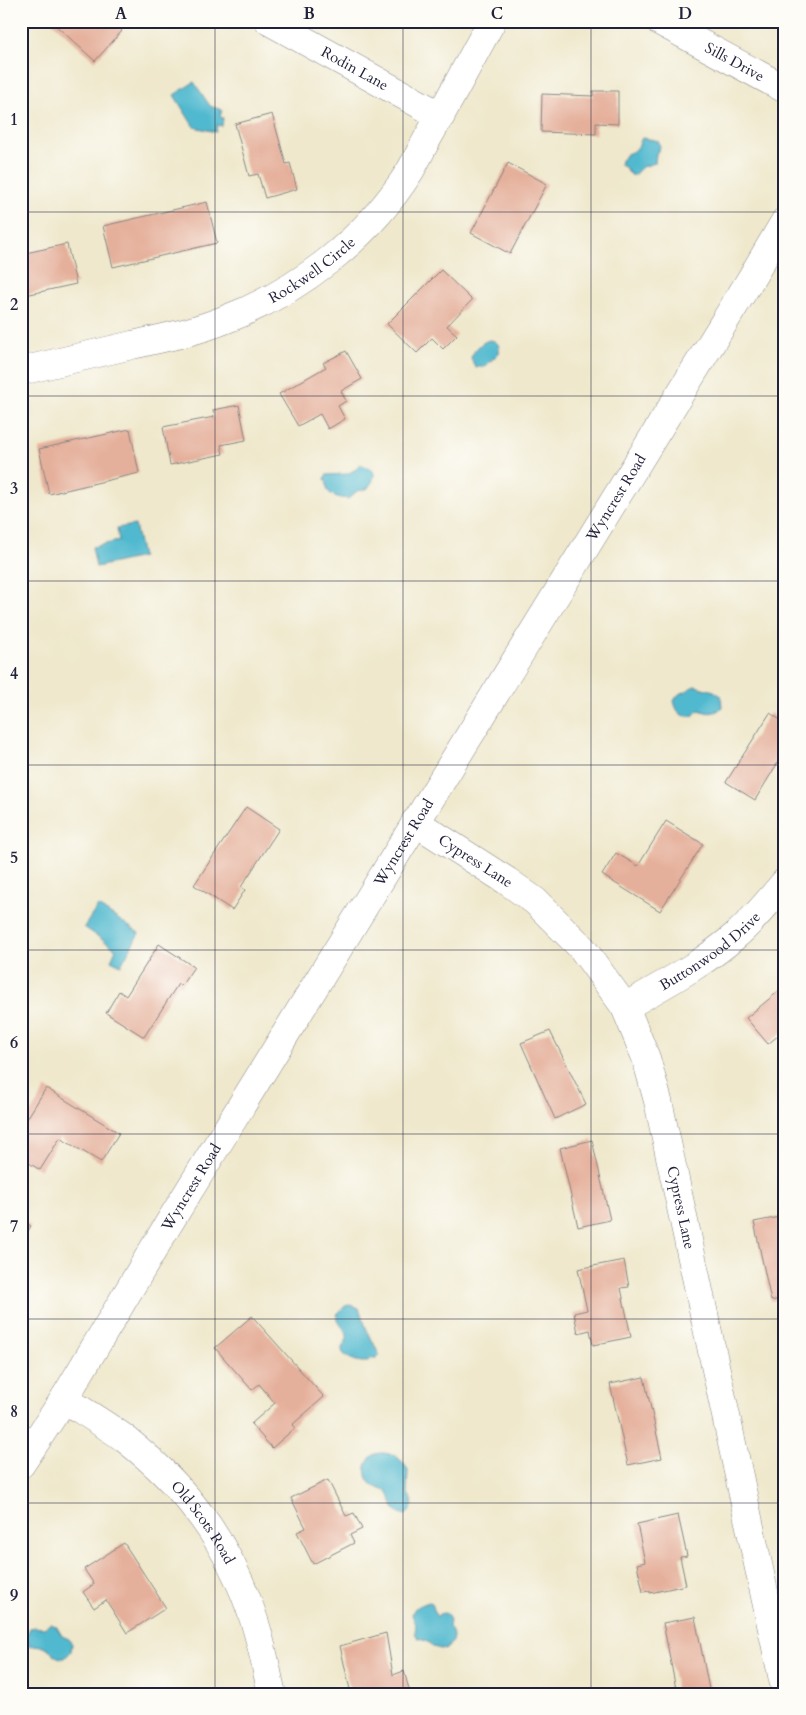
<svg xmlns="http://www.w3.org/2000/svg" width="806" height="1715" viewBox="0 0 806 1715" font-family="Cardo,serif">
<rect width="100%" height="100%" fill="#fdfcf7"/>
<filter id="ink" filterUnits="userSpaceOnUse"><feTurbulence type="fractalNoise" baseFrequency=".02" numOctaves="2"/><feDisplacementMap in="SourceGraphic" scale="10" xChannelSelector="R" yChannelSelector="G"/><feConvolveMatrix kernelMatrix="1 2 1 2 8 2 1 2 1" color-interpolation-filters="sRGB"/></filter>
<filter id="wash" filterUnits="userSpaceOnUse"><feTurbulence type="fractalNoise" baseFrequency=".0096" numOctaves="4" result="noise"/><feDisplacementMap in="SourceGraphic" scale="20" xChannelSelector="R" yChannelSelector="G"/><feGaussianBlur stdDeviation="1.12" result="paint"/><feColorMatrix in="noise" values="0 0 0 0 0 0 0 0 0 0 0 0 0 0 0 0 0 1.4 0 .05"/><feComposite in="paint" operator="in"/></filter>
<g filter="url(#wash)">
<rect width="100%" height="100%" fill="#efe8cc"/>
<g fill="#51b9cf" stroke="#3a6e85">
<polygon points="194,82 210,106 222,110 220,117 223,118 222,126 217,125 216,132 194,127 174,95"/>
<path d="M642,138L655,140L659,142L660,147L656,154L655,163L642,167L633,176L627,171L625,167L620,165L621,160L624,158V156C628,152 633,153 637,148C640,145 639,142 642,138Z"/>
<path d="M490,340C498,341 500,346 499,353L484,367H475L471,358C473,351 482,341 490,340Z"/>
<path d="M359,465H363C366,467 368,467 371,469C378,475 371,484 367,489L357,491L348,499C342,498 332,497 328,491C326,486 328,484 325,479L326,475L347,474L358,468Z"/>
<polygon points="135,525 142,557 96,567 92,547 119,541 117,528"/>
<path d="M695,686L714,691L721,696L722,707C716,714 708,714 700,710L696,712L693,716C681,717 677,713 674,701C680,690 681,695 688,690C690,688 692,687 695,686Z"/>
<polygon points="98,906 139,933 121,965 111,960 116,949 84,927"/>
<path d="M350,1305L359,1308L367,1330L379,1354L376,1358C370,1358 370,1360 365,1362C359,1363 342,1357 342,1350C341,1345 349,1341 347,1335C345,1327 337,1325 337,1314L345,1306Z"/>
<path d="M384,1453L394,1455L404,1463L408,1471L407,1491L413,1504L410,1511L406,1515C391,1512 393,1502 387,1491C382,1489 376,1488 372,1485C362,1477 364,1459 376,1454C379,1453 381,1453 384,1453Z"/>
<path d="M429,1602L432,1603L436,1616L437,1617L439,1614L444,1613L447,1614L450,1620L449,1627C456,1635 453,1643 445,1650L433,1647L430,1643L418,1638L415,1633L416,1624L412,1615C414,1605 421,1605 429,1602Z"/>
<path d="M50,1624L56,1626L62,1636L69,1639L72,1644L71,1651L65,1658C51,1660 51,1642 30,1646L28,1645L26,1636L30,1628L34,1627L44,1628Z"/>
</g>
<g id="blocks">
<g fill="#e5b09b">
<polygon points="51,21 112,21 122,31 95,61"/>
<polygon points="593,91 618,91 618,124 596,123 596,134 541,132 542,94 593,96"/>
<polygon points="272,114 286,164 290,163 297,189 265,198 258,174 249,176 235,124"/>
<polygon points="508,163 547,184 510,254 471,233"/>
<polygon points="207,202 217,243 113,267 103,226"/>
<polygon points="67,244 76,284 21,296 21,254"/>
<polygon points="441,270 472,300 447,326 457,335 443,349 432,338 417,353 387,324"/>
<polygon points="346,351 362,379 341,391 346,401 338,406 345,419 328,429 320,414 298,426 279,394 326,367 323,363"/>
<polygon points="239,405 246,440 221,445 223,454 170,465 163,427 214,417 213,410"/>
<polygon points="130,429 139,473 49,494 39,449"/>
<polygon points="770,713 785,723 785,751 755,800 726,782"/>
<polygon points="246,807 279,829 241,887 245,890 232,910 194,885"/>
<polygon points="666,821 703,844 660,911 602,875 616,853 638,866"/>
<polygon points="159,944 194,967 181,986 178,984 144,1037 106,1013 119,991 126,996"/>
<polygon points="785,986 785,1030 768,1044 746,1018"/>
<polygon points="550,1031 586,1104 555,1119 521,1043"/>
<polygon points="46,1088 119,1133 101,1162 60,1138 40,1170 21,1158 21,1120 25,1122"/>
<polygon points="592,1140 610,1220 578,1227 560,1148"/>
<polygon points="785,1216 785,1298 771,1301 754,1222"/>
<polygon points="21,1220 31,1226 21,1241"/>
<polygon points="624,1260 629,1287 621,1288 631,1337 593,1345 590,1330 578,1333 574,1313 587,1310 578,1269"/>
<polygon points="252,1316 324,1397 292,1425 295,1428 272,1448 251,1424 275,1403 259,1384 252,1390 215,1348"/>
<polygon points="644,1377 662,1458 628,1465 610,1384"/>
<polygon points="328,1480 346,1516 354,1513 362,1529 350,1535 354,1543 313,1564 297,1532 306,1528 291,1498"/>
<polygon points="678,1515 687,1556 680,1557 686,1585 650,1593 650,1591 643,1592 637,1564 645,1562 637,1524"/>
<polygon points="124,1543 166,1608 127,1633 106,1600 94,1608 83,1592 94,1584 84,1569"/>
<polygon points="695,1617 710,1694 677,1694 663,1623"/>
<polygon points="386,1633 393,1675 404,1671 410,1693 351,1694 340,1646"/>
</g>
</g>
</g>
<g filter="url(#ink)">
<use href="#blocks" fill-opacity="0" stroke="#888584" stroke-width="1"/>
<g fill="none" stroke-linecap="round" stroke-linejoin="round">
<g stroke="#888584" stroke-width="29">
<g id="street">
<path id="s1" d="M269,21L441,116"/>
<path id="s2" d="M659,21L785,89"/>
<path id="s3" d="M21,371C58,362 95,354 132,345C163,338 194,332 224,320C298,292 367,239 410,171C417,159 423,146 430,134C451,97 471,59 492,21"/>
<path id="s4" d="M415,822L507,881L535,901L582,948L625,1007L646,1058L658,1101L785,1689"/>
<path id="s5" d="M625,1007C662,985 702,965 735,936C754,920 769,901 785,882"/>
<path id="s6" d="M64,1399C84,1412 105,1424 124,1438C186,1486 230,1544 254,1620C262,1644 266,1669 272,1694"/>
</g>
</g>
<g stroke="#888584" stroke-width="29">
<g id="secondary">
<path id="s7" d="M21,1464L64,1399L166,1228L752,277L785,221"/>
</g>
</g>
<use href="#street" stroke="#fff" stroke-width="28"/>
<use href="#secondary" stroke="#fff" stroke-width="28"/>
</g>
</g>
<path fill="none" stroke="#22223b" stroke-width="1" stroke-opacity="0.55" d="M215,21V1694M403,21V1694M591,21V1694M21,212H785M21,396H785M21,581H785M21,765H785M21,950H785M21,1134H785M21,1319H785M21,1503H785"/>
<g text-anchor="middle" stroke-width="4.5" stroke-linejoin="round" paint-order="stroke">
<g font-size="15" fill="#22223b" stroke="#fdfcf7">
<text dy="5" stroke="none"><textPath href="#s2" startOffset="86">Sills Drive</textPath></text>
<text dy="5" stroke="none"><textPath href="#s1" startOffset="98">Rodin Lane</textPath></text>
<text dy="5" stroke="none"><textPath href="#s3" startOffset="311">Rockwell Circle</textPath></text>
<text dy="5" stroke="none"><textPath href="#s7" startOffset="1135">Wyncrest Road</textPath></text>
<text dy="5" stroke="none"><textPath href="#s7" startOffset="730">Wyncrest Road</textPath></text>
<text dy="5" stroke="none"><textPath href="#s4" startOffset="72">Cypress Lane</textPath></text>
<text dy="5" stroke="none"><textPath href="#s5" startOffset="102">Buttonwood Drive</textPath></text>
<text dy="5" stroke="none"><textPath href="#s7" startOffset="325">Wyncrest Road</textPath></text>
<text dy="5" stroke="none"><textPath href="#s4" startOffset="492">Cypress Lane</textPath></text>
<text dy="5" stroke="none"><textPath href="#s6" startOffset="188">Old Scots Road</textPath></text>
</g>
</g>
<rect width="806" height="1715" fill="none" stroke="#fdfcf7" stroke-width="55"/>
<rect x="28" y="28" width="750" height="1660" fill="none" stroke="#22223b" stroke-width="2"/>
<g font-size="16" text-anchor="middle" font-weight="bold" fill="#22223b">
<text x="121" y="19">A</text>
<text x="309" y="19">B</text>
<text x="497" y="19">C</text>
<text x="685" y="19">D</text>
<text x="14" y="125">1</text>
<text x="14" y="310">2</text>
<text x="14" y="494">3</text>
<text x="14" y="679">4</text>
<text x="14" y="863">5</text>
<text x="14" y="1048">6</text>
<text x="14" y="1232">7</text>
<text x="14" y="1417">8</text>
<text x="14" y="1601">9</text>
</g>
</svg>
